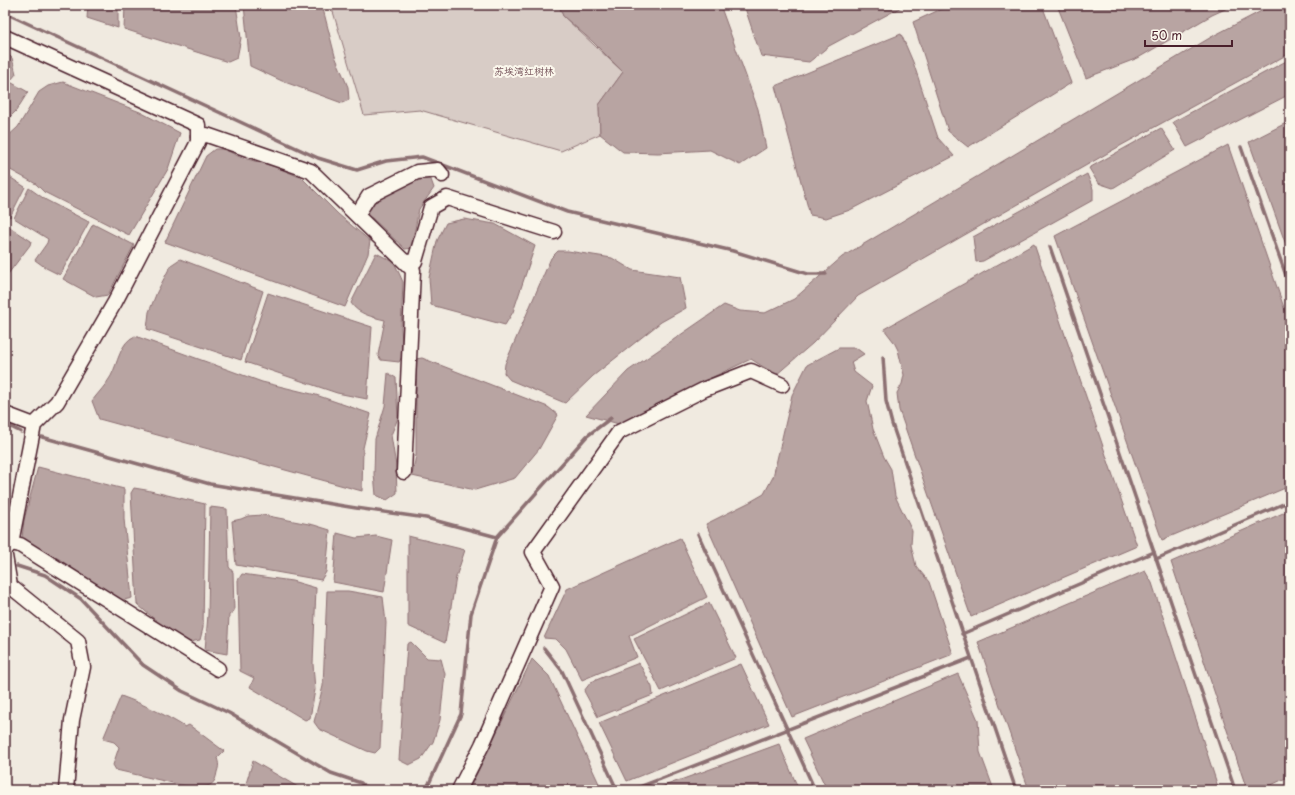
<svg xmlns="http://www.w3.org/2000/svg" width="1295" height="795" viewBox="0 0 1295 795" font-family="'Playpen Sans','LXGW WenKai TC',sans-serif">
<rect width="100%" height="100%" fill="#f0eae0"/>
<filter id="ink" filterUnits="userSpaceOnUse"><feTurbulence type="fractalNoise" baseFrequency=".025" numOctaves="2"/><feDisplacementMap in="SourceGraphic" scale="8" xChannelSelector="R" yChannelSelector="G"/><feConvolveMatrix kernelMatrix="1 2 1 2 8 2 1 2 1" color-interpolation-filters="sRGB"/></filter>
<g filter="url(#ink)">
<polygon fill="#d8ccc6" stroke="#917678" points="331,5 559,5 563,16 623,72 599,105 600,134 561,151 420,110 364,115"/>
<g fill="#b8a4a2" stroke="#8c6f72">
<polygon points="88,5 118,5 118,28 87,18"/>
<polygon points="125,5 236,5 241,38 237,58 228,62 124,29"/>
<polygon points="244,5 322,5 335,56 348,87 349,100 342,103 282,81 250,66"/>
<polygon points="559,5 720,5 758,109 766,148 740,165 710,150 658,153 623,152 600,134 599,105 623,72 593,42 563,16"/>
<polygon points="744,5 905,5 829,46 809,62 761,56"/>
<polygon points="950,5 1042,5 1071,83 968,147 948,131 913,22"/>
<polygon points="1057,5 1234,5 1212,15 1138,58 1086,78"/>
<polygon points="1273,5 1290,5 1290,53 1120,146 858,296 813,343 776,375 751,359 715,376 661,406 619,424 586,415 628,371 724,305 740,311 765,313 794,299 842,257 1213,36"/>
<polygon points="901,34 913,62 938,138 954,156 850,210 826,218 810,215 775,86"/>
<polygon points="5,46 7,53 12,58 16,74 11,80 5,76"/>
<polygon points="1290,59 1290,94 1187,147 1173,122"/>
<polygon points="5,79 28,92 16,111 5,122"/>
<polygon points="63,82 140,112 180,133 168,169 129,235 44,192 36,184 5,167 5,139 18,127 39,92 48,86"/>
<polygon points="1290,121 1290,256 1249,142"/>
<polygon points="1161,128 1175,150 1113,188 1098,183 1089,168"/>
<polygon points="1228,145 1290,325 1290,486 1162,540 1055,236"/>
<polygon points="215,149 224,149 240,157 276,167 302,178 338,214 370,241 368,254 345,307 165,242 206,156"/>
<polygon points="5,174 25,187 10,217 5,214"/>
<polygon points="1087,174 1093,189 1093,200 983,261 976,262 973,237"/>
<polygon points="430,177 434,188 419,209 413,239 414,248 405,249 372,218 365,215 370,198 408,179"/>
<polygon points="29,188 46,200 89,222 60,275 46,268 35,260 47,243 48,239 14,218"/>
<polygon points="464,219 495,224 535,246 513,312 505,325 431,305 429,278 437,241 446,223"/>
<polygon points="5,224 31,241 30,245 5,278"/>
<polygon points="93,224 134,245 108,295 96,297 63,279"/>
<polygon points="1034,244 1137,546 971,617 899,410 897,393 902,384 904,375 898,350 894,342 884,329"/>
<polygon points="558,251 568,251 612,258 632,270 680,277 686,308 661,322 593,376 565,403 510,380 504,373 505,364 551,258"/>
<path d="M376,253L394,262L403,282L401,328L403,355L399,362L381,360L378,355L385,320C372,317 358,314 351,303Z"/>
<polygon points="180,259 263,291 241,360 147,329 149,312 157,292 171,265"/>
<polygon points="268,293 372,327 367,399 337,393 245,362"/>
<path d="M135,336L262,382L316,395L371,414L363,448L362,491L99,419L92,401C98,393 106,385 111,376C118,363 120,342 135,336Z"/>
<polygon points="839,348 856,348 864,354 851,362 854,372 872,386 867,401 873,429 884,457 891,469 895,496 912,531 911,545 916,566 929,582 953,654 792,717 706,524 750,502 764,494 773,477 792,395 807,365"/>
<polygon points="422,358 548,407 558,415 539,449 515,478 475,490 412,476 416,455 416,359"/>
<polygon points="388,373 396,378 398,418 391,435 396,466 397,493 387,500 376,495 374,474 375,439 385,406"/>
<polygon points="38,467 124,489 124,519 132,598 120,601 59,559 22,539 24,520"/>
<polygon points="134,488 146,490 205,504 203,628 200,640 190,642 167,630 137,604 131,493"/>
<polygon points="210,507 227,509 229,567 233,572 234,611 229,615 227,654 205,650 208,615"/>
<polygon points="1290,510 1290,776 1261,790 1247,790 1171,562"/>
<polygon points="263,515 314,525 330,530 326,572 321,580 236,565 232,521 241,519 248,516"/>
<polygon points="337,533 356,538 376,536 392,540 384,592 333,582"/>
<polygon points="408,536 465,550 456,577 445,643 408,626"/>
<polygon points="680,538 707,597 629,636 637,657 582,680 566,649 556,639 544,638 567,589"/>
<polygon points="1145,571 1152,583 1219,790 1029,790 978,642"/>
<polygon points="242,574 292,581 316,588 313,664 315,690 310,718 305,720 250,687 254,678 240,671 238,580"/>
<polygon points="327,591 348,591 383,597 386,623 380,748 375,753 367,751 319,729 314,722 323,686"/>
<polygon points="709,603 736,658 661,691 634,639"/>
<polygon points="411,642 427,658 441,659 445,674 440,720 433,742 421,759 409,765 399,760 407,644"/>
<polygon points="532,659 549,676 602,790 469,790"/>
<polygon points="639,663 652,687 653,695 598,717 584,691 591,682"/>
<polygon points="741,664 769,724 627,781 599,723"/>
<polygon points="958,674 978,720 980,752 994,790 827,790 803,739"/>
<path d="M121,696C143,704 164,714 185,727L189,725L224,751L217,758C219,764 219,766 217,772C215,785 211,785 199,789L116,770L113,765L119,747L114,742L103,739Z"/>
<polygon points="779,744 799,790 653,790"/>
<polygon points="253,761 303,790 244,790"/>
</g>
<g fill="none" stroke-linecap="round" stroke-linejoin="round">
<g stroke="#8c6f72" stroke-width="3.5">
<polyline points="5,13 318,158 357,170 386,161 422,157 567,212 733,251 808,274 826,274"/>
<polyline points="1241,147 1290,287"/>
<polyline points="1050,247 1235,790"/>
<polyline points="883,357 886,401 892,424 1016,790"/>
<polyline points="5,424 21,432"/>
<polyline points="42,437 210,484 356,508 426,518 497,537 587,436 611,418"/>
<polyline points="698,534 815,790"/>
<polyline points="1156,559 1290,501"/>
<polyline points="17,566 45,575 81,599 143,665 182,691 229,713 331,773 361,783 368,790"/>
<polyline points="962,634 1154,552"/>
<polyline points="544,648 562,671 617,790"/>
<polyline points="426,790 461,714 471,614 497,537"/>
<polyline points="632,790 971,658"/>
</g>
<g stroke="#4a1f2b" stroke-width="17">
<g id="minor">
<polyline points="5,37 198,125 198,142 115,302 57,402 34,425 11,543 5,550"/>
<polyline points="198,137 207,135 311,171 413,270 404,472"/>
<polyline points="357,215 369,196 417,172 438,170 442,175"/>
<polyline points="406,262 415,261 431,207 447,198 554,232"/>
<polyline points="5,414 34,425"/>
<polyline points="11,543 20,545 218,669"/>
<polyline points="5,556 10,586 78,641 83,667 72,720 66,790"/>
<polyline points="459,790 482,745 552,586 533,552 619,432 705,389 751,371 782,385"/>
</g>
</g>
<use href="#minor" stroke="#fbf7ec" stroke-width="14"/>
</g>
</g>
<g text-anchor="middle" stroke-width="4" stroke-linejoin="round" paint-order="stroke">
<g font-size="10" fill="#6e4a52" stroke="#fbf7ec">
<text x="524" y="75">苏埃湾红树林</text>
</g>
</g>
<rect width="1295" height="795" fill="none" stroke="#fbf7ec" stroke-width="20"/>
<rect x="10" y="10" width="1275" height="775" fill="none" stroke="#4a1f2b" stroke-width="1.5" filter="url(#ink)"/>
<path d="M1145 40v6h87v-6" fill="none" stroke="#4a1f2b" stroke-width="2"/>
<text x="1151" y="40" font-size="12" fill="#4a1f2b" stroke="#fbf7ec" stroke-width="3" paint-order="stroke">50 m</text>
</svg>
